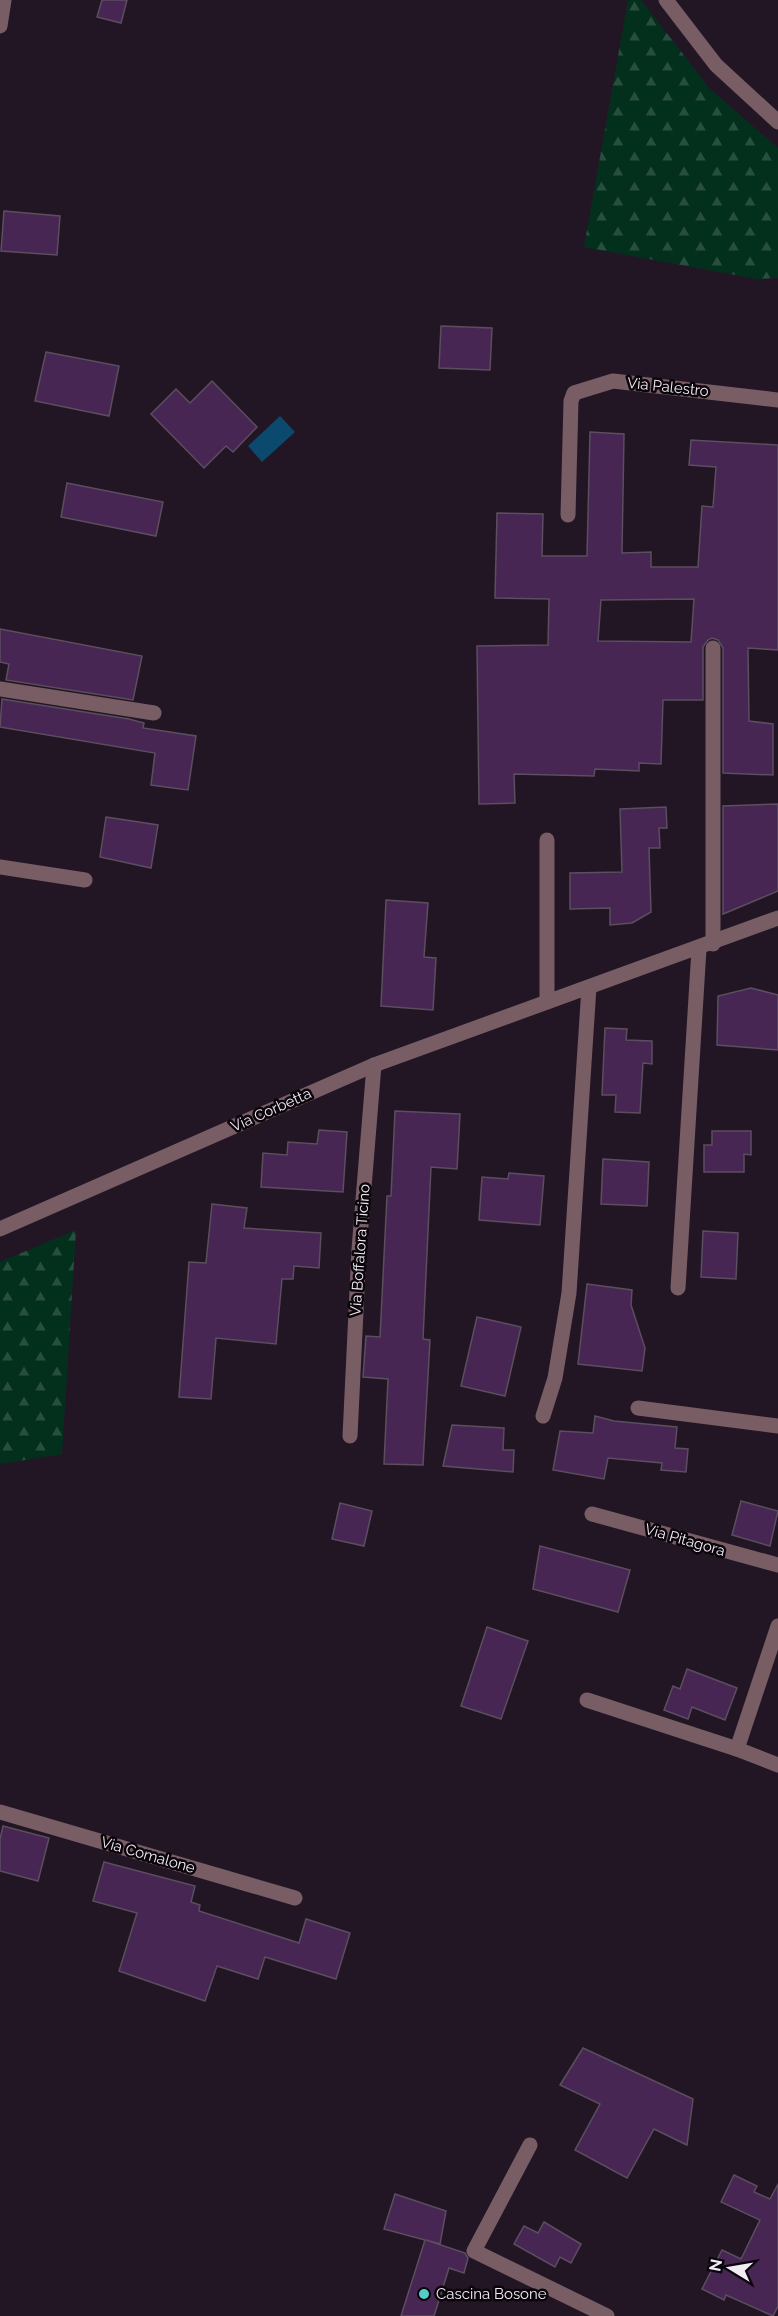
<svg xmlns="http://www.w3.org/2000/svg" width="778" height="2316" viewBox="0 0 778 2316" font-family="Raleway,sans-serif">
<defs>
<pattern id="forest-firs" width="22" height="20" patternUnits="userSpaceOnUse" patternTransform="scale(1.5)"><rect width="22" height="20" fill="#03301d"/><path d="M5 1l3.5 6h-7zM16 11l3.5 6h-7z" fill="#284e3e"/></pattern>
</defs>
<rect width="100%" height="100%" fill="#221625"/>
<g fill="url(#forest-firs)">
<polygon points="628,0 641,0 710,89 778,148 778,278 757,279 584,247"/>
<polygon points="76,1230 62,1454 0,1464 0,1262"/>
</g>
<polygon fill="#0c496e" points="280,416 295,432 262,462 248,446"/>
<g fill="#482653" stroke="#5a4e5f" stroke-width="1.5" fill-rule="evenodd">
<polygon points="102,0 127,0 121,23 97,17"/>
<polygon points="4,211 60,216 57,255 1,251"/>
<polygon points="441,326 492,328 490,370 439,368"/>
<polygon points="46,352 119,366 109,416 35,401"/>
<polygon points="212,381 257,427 233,452 226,446 204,468 151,414 176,389 190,403"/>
<path d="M590,432L624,434L622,553L651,552V567H698L702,506L713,507L716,467L689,465L691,440L778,445V650L748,648L749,721L773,724V775L723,773V648L718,640L712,638L708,640L703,647V700H663L661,764L639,763V771L595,769L594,776L514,774L515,803L479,804L477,646L548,645L549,599L495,598L497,513L543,514L542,556H587ZM694,599L691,642L598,641L601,600Z"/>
<polygon points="67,483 163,502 156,536 61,517"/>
<polygon points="0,629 142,656 133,700 6,680 9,664 0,662"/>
<polygon points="2,699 129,719 144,723 143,728 196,736 188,790 151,785 155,753 0,727"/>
<polygon points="778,804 778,891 723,914 723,806"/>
<polygon points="666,807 667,828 659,828 660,848 649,848 651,912 632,923 610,925 610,908 570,909 570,873 622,872 620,809"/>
<polygon points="106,817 158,825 151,868 100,857"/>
<polygon points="386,900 428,903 424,957 436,958 433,1010 381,1006"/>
<polygon points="751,988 778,995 778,1050 717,1045 718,996"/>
<polygon points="605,1028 627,1029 626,1040 652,1041 652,1064 643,1063 640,1113 615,1112 616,1095 602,1095"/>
<polygon points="395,1111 460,1114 457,1169 431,1167 423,1339 430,1340 423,1465 384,1464 388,1379 363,1377 366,1336 380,1337 387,1196 391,1196"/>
<polygon points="319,1130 347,1132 343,1192 261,1187 263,1153 287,1155 288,1142 317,1144"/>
<polygon points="712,1131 751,1131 751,1155 744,1154 744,1172 704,1172 704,1145 712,1145"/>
<polygon points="603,1159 649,1162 647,1206 601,1204"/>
<polygon points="509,1173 544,1176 540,1225 479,1220 482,1177 508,1179"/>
<polygon points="212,1204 247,1208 244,1228 321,1233 319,1268 294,1266 293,1279 282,1279 276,1344 216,1338 211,1399 179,1397 189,1262 206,1263"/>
<polygon points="703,1231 738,1233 736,1279 701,1277"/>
<polygon points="587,1284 632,1290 631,1305 645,1348 642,1371 578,1364"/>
<polygon points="477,1317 521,1327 505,1396 461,1386"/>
<polygon points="595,1416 614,1421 677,1427 675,1448 688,1449 686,1472 661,1470 662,1463 608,1458 604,1479 553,1470 560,1431 593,1433"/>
<polygon points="452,1425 504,1428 503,1450 514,1450 513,1472 443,1466"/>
<polygon points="741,1501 778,1511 770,1546 732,1535"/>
<polygon points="340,1503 372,1511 364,1546 332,1539"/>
<polygon points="540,1546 630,1570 618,1612 533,1589"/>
<polygon points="487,1627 528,1641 501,1719 461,1706"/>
<polygon points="687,1669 737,1688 725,1720 692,1707 688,1719 664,1710 673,1686 680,1689"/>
<polygon points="3,1826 49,1838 38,1881 0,1871 0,1839"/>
<polygon points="104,1862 195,1886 191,1902 200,1905 199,1911 299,1943 306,1919 350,1933 336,1979 265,1957 258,1979 217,1966 205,2001 119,1971 137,1913 93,1901"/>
<polygon points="583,2048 693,2099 687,2145 654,2129 627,2178 575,2150 600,2104 560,2085"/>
<polygon points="734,2175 757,2186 754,2192 770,2199 778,2184 778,2306 773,2316 726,2295 724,2300 702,2289 722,2250 741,2259 760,2220 721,2202"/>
<polygon points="395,2194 446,2211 440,2244 426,2240 465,2253 468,2258 464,2273 449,2268 434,2316 401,2316 425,2240 384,2229"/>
<polygon points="544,2222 581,2244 571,2263 560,2257 555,2267 514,2244 524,2226 538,2233"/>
</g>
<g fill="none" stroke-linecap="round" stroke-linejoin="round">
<g stroke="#795d64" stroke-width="15">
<polyline points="0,26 4,0"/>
<polyline points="568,515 571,401 574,393 613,381 778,400"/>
<polyline points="713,648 713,944"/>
<polyline points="0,689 154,713"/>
<polyline points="0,867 85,880"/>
<polyline points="547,1002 547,840"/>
<polyline points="0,1229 374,1065 778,918"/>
<polyline points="678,1288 699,949"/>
<polyline points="638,1408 778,1426"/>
<polyline points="543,1416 555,1378 569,1293 589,987"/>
<polyline points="350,1436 359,1249 374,1065"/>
<polyline points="592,1514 778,1565"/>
<polyline points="778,1626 737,1749 778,1765"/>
<polyline points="587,1700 737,1749"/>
<polyline points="0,1812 295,1898"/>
<polyline points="530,2145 474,2251 607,2316"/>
</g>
<polyline stroke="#795d64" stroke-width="15" points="666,0 716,65 778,122"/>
</g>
<circle fill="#53cdcb" stroke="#09050a" stroke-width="2" cx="424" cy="2294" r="6"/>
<g text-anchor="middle" stroke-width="5" stroke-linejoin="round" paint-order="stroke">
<g font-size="15" fill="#f2eaf4" stroke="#09050a">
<text transform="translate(668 387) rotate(6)" y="5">Via Palestro</text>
<text transform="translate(271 1110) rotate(-24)" y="5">Via Corbetta</text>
<text transform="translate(360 1250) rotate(-86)" y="5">Via Boffalora Ticino</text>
<text transform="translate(685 1540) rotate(16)" y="5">Via Pitagora</text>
<text transform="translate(148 1855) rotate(16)" y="5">Via Comalone</text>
</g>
<g font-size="15" fill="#f2eaf4" stroke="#09050a" text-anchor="start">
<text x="436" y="2299">Cascina Bosone</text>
</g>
</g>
<g transform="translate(730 2268) rotate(281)" stroke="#09050a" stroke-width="4.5" paint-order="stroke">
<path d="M0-4.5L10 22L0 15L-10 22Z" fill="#f2eaf4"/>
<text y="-9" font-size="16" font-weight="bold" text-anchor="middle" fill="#f2eaf4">N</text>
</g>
</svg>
